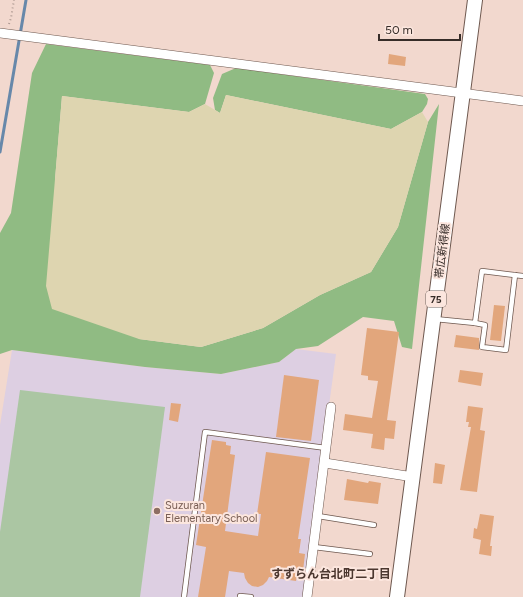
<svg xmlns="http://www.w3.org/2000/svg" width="523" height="597" viewBox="0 0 523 597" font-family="Figtree,'Noto Sans JP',sans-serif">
<rect width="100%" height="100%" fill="#f2d8ce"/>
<polygon fill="#ddcfe2" points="296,349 336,354 303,597 0,597 0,425 12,350 145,367 221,374 279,362"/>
<polygon fill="#abc6a3" points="20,390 165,407 140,597 0,597 0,532"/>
<g fill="#90bb83">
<polygon points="46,44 210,65 214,73 205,104 189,112 62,96 55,180 139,339 201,347 263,328 320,295 371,272 398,227 428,122 439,104 412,349 402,347 394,321 363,317 318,346 296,349 279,362 221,374 145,367 12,350 0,354 0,233 11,213 32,73"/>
<polygon points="236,68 425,94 428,99 427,104 422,112 391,129 226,95 220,113 215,110 213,98 222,74"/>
</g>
<polygon fill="#ded5b0" points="226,95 391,129 422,112 428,122 398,227 371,272 320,295 263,328 201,347 139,339 52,309 46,286 62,96 189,112 205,104 220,113"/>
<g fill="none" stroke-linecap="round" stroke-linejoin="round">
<polyline stroke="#6788aa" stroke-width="3" points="0,152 26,0"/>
</g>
<g fill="#e2a67c">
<polygon points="389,54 406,57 405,66 388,64"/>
<polygon points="494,305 505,306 501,341 490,340"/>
<polygon points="367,328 399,332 387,420 396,421 394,439 385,438 384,450 371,448 373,434 343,430 345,414 372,418 378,381 368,380 368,376 361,375"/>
<polygon points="456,335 479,338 479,350 454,347"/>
<polygon points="460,370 483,373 481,386 458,382"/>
<polygon points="284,375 319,380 311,441 276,437"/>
<polygon points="171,403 181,404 178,422 169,420"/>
<polygon points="468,406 483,408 480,430 485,431 477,492 460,490 471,427 468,427 469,422 466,422"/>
<polygon points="212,440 226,442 226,445 231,446 230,454 235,455 225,531 258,536 261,514 257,514 266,452 310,458 298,539 301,539 299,553 305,554 303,571 298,570 296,581 269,577 267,581 263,585 258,587 252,586 248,583 245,578 244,573 229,571 225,597 198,597 206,547 196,545"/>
<polygon points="435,463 445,465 442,484 433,483"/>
<polygon points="347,479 368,483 369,481 381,483 378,504 344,500"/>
<polygon points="480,514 494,516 490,546 492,546 491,556 479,554 481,540 473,538 474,528 477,529"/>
</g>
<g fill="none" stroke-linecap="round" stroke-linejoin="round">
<g stroke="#6e584f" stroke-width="6">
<g id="service">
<polyline points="435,319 475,323 482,271 523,276"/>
<polyline points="475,323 485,325 482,347 506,350 515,275"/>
<polyline points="318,516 374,525"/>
<polyline points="314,547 370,554"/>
<polyline points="184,597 205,432 326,448"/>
<polyline points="240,597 240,596 251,597"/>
</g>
</g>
<g stroke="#6e584f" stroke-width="10">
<g id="minor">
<polyline points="0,33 523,101"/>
<polyline points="325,463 413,477"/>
<polyline points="307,597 331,407"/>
</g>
</g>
<g stroke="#6e584f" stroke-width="16">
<polyline id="primary" points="397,597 475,0"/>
</g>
<polyline stroke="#ad9991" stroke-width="2" stroke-dasharray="1 3" stroke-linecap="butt" points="9,24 11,18 14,0"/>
<use href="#service" stroke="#fff" stroke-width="4.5"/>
<use href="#minor" stroke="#fff" stroke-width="9"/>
<use href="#primary" stroke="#fff" stroke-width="14"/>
</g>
<circle fill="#8d6e63" stroke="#fce6de" stroke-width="1.5" cx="157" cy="511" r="4"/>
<g text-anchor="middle" stroke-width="4" stroke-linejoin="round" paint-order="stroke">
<rect fill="#fce6de" stroke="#71645f" stroke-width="1" x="426" y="291" width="20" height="16" rx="3"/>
<g font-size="10" font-weight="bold" fill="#362c28">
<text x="436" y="303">75</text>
</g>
<g font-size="11" fill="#362c28" stroke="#fce6de">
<text transform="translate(442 251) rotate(-83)" y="4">帯広新得線</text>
</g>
<g font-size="11" fill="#785e54" stroke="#fce6de" text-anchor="start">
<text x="165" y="509">Suzuran<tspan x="165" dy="13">Elementary School</tspan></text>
</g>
<g font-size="12" font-weight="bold" fill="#4b372f" stroke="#fce6de">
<text x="331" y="578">すずらん台北町二丁目</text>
</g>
</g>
<path d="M379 34v6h81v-6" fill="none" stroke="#362c28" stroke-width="2"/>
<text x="385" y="34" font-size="12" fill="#362c28" stroke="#fce6de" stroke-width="3" paint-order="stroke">50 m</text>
</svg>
